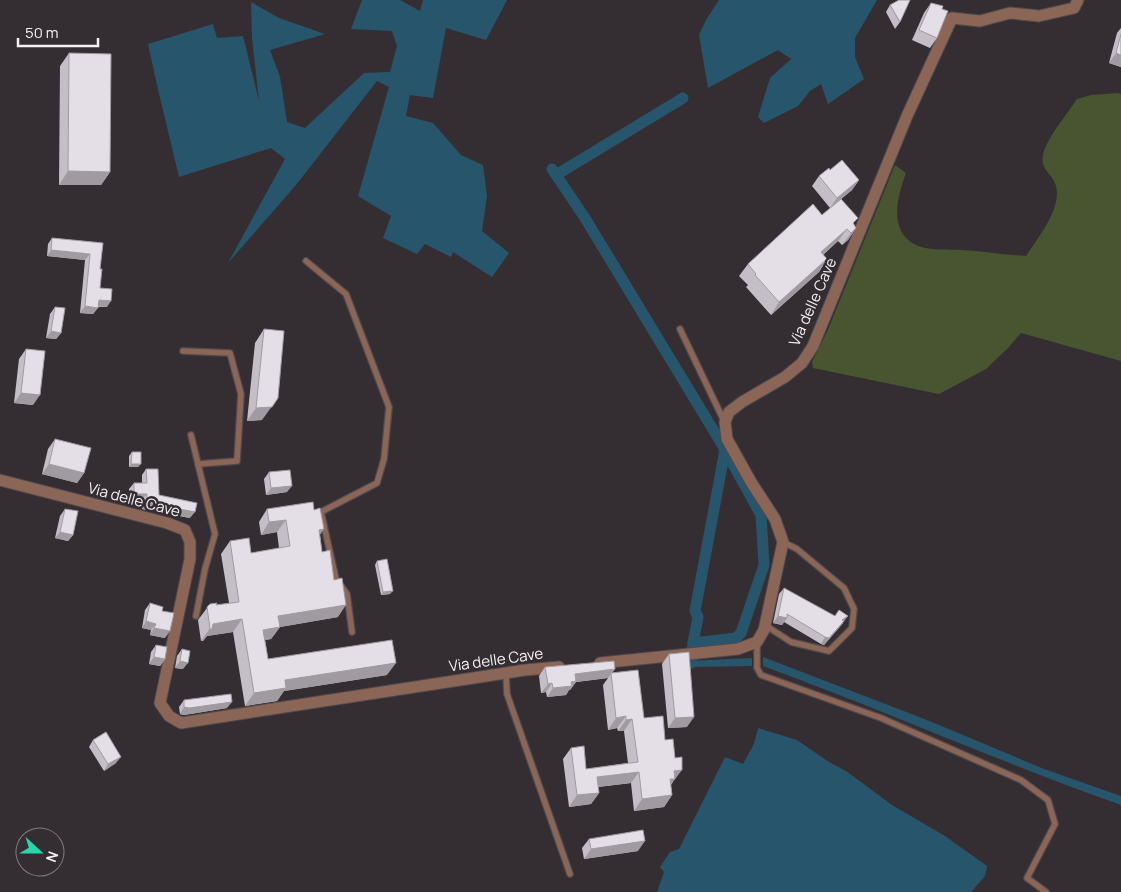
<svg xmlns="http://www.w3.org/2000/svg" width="1121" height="892" viewBox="0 0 1121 892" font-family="Manrope,sans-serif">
<rect width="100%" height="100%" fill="#342e33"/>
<path fill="#495530" d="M1118,93L1121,94V361L1021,333L1008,348L986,369L939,394L813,368L812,362L827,332L895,165L906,173C898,195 887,231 916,245C930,251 947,249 961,250C983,251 1004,255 1026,256C1039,236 1064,206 1055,183C1051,173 1040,169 1043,155C1046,139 1068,113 1077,99L1091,95Z"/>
<g fill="#27566c">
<polygon points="362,0 400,0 420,11 423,0 507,0 486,40 446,28 433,98 410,95 406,116 433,123 461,155 483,165 487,196 482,231 509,253 492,277 453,252 451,257 425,244 417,254 383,238 391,216 358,196 389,87 377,81 296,185 228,263 285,159 271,148 179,177 157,85 148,44 213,24 217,38 243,36 259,101 252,38 251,2 279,18 325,34 270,50 280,77 287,122 305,128 364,73 390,72 397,46 392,31 351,29"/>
<polygon points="719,0 877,0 855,38 855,57 864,79 828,104 821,84 810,91 798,106 764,123 758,117 770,78 791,59 778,50 708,88 699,35 706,20"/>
<path d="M763,657L927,720L1044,769L1121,796V805C1000,762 883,710 763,666Z"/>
<polygon points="752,658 752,666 690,667 688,661"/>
<polygon points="758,728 797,740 829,762 846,771 892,805 945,836 987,866 985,876 971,892 657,892 664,872 660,867 670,852 679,849 725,757 743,764 754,744"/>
</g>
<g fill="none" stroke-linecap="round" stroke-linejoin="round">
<g stroke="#27566c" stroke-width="11">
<polyline points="552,169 585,218 723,446 761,515 764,565 741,633 736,638 693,643 691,663"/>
<polyline points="556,175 683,98"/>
<polyline points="693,643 698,617 695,611 725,450"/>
</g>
<g stroke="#4f494e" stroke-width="8">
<g id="service">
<polyline points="306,261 346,294 389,407 384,459 377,483 321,512 336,579 347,594 352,632"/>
<polyline points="680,329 724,421"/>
<polyline points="183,351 230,353 241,394 237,461 198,464"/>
<polyline points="191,435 215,534 205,569 196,616"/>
<polyline points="765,625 791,642 829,651 852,628 854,609 844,588 797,549 783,542"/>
<polyline points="757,642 757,668 761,675 881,718 1021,780 1048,800 1055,824 1027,878 1046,892"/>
<polyline points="506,673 507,694 570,874"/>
</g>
</g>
<g stroke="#4f494e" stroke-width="13">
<g id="minor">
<polyline points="0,480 167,523 185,530 190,542 190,559 160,703 169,716 181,723 525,670 559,667"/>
<polyline points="600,663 738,649 757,642 764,630 783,542 775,519 751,482 727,439 725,422 729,412 742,402 785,377 802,363 813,346 907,116 952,18 980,21 1010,13 1039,16 1074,8 1078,0"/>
</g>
</g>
<use href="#service" stroke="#8b6556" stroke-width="5.5"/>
<use href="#minor" stroke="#8b6556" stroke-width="11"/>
</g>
<g fill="#c4bfc6">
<polygon points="931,3 942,9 937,38 930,48 912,40 924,13"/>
<polygon points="890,5 900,22 895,29 886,12"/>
<polygon points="1121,28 1121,67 1109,63 1117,33"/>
<polygon points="69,53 110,172 101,185 59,185 60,66"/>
<polygon points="830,170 859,180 852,190 841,199 856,228 848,240 842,245 838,241 823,255 827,259 819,272 771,315 746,287 748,285 739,276 748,264 822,215 830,208 812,186 819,176"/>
<polygon points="52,238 103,243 100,269 100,288 107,307 98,307 93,314 80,313 85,260 47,256 48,244"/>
<polygon points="55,307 61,333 56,339 46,338 50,314"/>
<polygon points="264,329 262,420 247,421 255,343"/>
<polygon points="26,349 33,405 14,403 19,359"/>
<polygon points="55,439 84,473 77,483 42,474 48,449"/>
<polygon points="132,452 138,467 129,467 129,456"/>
<polygon points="146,469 159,495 190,518 142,509 142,500 129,500 129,489 134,483 142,483 142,475"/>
<polygon points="269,472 287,492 266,495 264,479"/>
<polygon points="65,509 73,535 68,541 55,538 60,516"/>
<polygon points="267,509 320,535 322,552 338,617 280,627 271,639 265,640 268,659 387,675 284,691 277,701 245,706 233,632 207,636 203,641 201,641 198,620 210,604 216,605 229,603 221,554 230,541 251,553 279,548 277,532 261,535 259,522"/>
<polygon points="377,561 390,594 381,595 375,565"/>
<polygon points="784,588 843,623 824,645 821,644 784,622 782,625 773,623 779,594"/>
<polygon points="150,603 162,611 165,638 150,635 151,630 142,628 145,610"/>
<polygon points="156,645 165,659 160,666 149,664 151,652"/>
<polygon points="182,649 183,669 175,668 177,656"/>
<polygon points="669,654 687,727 668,728 662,664"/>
<polygon points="545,667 615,669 612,673 644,718 665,740 673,782 671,785 672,795 664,807 634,811 631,783 598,787 599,793 591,804 569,807 563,759 571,748 586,769 628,763 624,731 618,731 617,728 608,730 603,685 608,678 576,682 570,690 569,690 566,695 547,697 546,692 541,693 539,676"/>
<polygon points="184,700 227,708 184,715 180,714 179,707"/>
<polygon points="93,740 116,763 104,771 89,747"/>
<polygon points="589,839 638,851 584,859 582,848"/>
</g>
<g fill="#a09ba1">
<polygon points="1116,53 1121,55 1121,67 1109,63"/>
<polygon points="68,171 110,172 101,185 59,185"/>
<polygon points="859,180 852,190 830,208 837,198"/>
<polygon points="856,228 848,240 842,245 851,233"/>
<polygon points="847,229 838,241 812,264 821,252"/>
<polygon points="51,250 90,254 85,260 47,256"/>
<polygon points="827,259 819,272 771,315 779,302"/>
<polygon points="99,300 111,301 107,307 94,306"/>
<polygon points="85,306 98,308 93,314 80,313"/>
<polygon points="51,331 61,333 56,339 46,338"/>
<polygon points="21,393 40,395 33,405 14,403"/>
<polygon points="278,398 262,420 247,421 256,408"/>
<polygon points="49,464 84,473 77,483 42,474"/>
<polygon points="131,464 141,464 138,467 129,467"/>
<polygon points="292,486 287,492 266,495 271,488"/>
<polygon points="134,494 147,494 142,500 129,500"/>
<polygon points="147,503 195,512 190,518 142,509"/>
<polygon points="286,520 277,532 261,535 269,522"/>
<polygon points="324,529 315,542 319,530"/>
<polygon points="60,532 73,535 68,541 55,538"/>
<polygon points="393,591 390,594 381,595 383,592"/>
<polygon points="346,605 338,617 280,627 271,639 254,642 263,630 278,616"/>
<polygon points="778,616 787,618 782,625 773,623"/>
<polygon points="848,616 839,628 824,645 821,644 825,637 842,620"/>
<polygon points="242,619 233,632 207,636 203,641 201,641 213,624"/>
<polygon points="146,621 156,624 151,630 142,628"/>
<polygon points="154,628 170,631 165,638 150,635"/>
<polygon points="154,657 165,659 160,666 149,664"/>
<polygon points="180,661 188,663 183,669 175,668"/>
<polygon points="396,663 387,675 284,691 277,701 245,706 254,693 285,680"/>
<polygon points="615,669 608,678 576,682 570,690 569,690 566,695 547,697 553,688 575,674"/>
<polygon points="552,683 546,692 541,693 548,684"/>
<polygon points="232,702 227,708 184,715 180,714 184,707"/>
<polygon points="626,716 617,728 608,730 616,718"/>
<polygon points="694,717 687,727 668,728 675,718"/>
<polygon points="632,719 624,731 618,731 626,720"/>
<polygon points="121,757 116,763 104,771 108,764"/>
<polygon points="682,770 666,791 662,791 674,771"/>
<polygon points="639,772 631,783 589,788 597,777"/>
<polygon points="599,793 591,804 569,807 577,795"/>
<polygon points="672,795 664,807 634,811 642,799"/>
<polygon points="645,841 638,851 584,859 591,849"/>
</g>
<g fill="#e4dee6" stroke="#a09ba1">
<polygon points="899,0 910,0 900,22 890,5"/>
<polygon points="931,3 943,6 942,9 948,11 937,38 919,30"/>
<polygon points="1121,34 1121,55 1116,53"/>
<polygon points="69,53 111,54 110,172 68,171"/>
<polygon points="842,160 859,180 837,198 819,176 829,168 830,170"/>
<polygon points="841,199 858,218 853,223 856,228 851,233 847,229 821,252 827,259 779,302 755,275 756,274 748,264 813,204 822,215"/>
<polygon points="52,238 103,243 100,269 102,269 100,288 112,289 111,301 99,300 98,308 85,306 90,254 51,250"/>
<polygon points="55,307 65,308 61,333 51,331"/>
<polygon points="264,329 284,331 278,398 272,407 256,408"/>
<polygon points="26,349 45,351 40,395 21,393"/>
<polygon points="55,439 91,448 84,473 49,464"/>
<polygon points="132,452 141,452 141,464 131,464"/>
<polygon points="146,469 158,469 159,495 197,503 195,512 147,503 147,494 134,494 134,483 147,483"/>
<polygon points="290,470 292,486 271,488 269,472"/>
<polygon points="313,502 314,510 320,508 324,529 319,530 322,552 330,550 334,580 342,578 346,605 278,616 280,627 263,630 268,659 392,640 396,663 285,680 286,688 254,693 242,619 213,624 212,629 210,629 207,607 210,604 217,603 216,605 239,602 230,541 249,538 251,553 290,546 286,520 269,522 267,509"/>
<polygon points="65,509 78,511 73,535 60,532"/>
<polygon points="387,559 393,591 383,592 377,561"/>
<polygon points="784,588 835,616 839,610 848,616 842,620 844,621 829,638 825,637 787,614 787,618 778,616"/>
<polygon points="150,603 163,607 162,611 174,613 170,631 154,628 156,624 146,621"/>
<polygon points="156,645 167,647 165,659 154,657"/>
<polygon points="182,649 190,651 188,663 180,661"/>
<polygon points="689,652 694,717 675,718 669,654"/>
<polygon points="614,661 615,669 575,674 576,681 571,682 572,686 553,688 552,683 548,684 545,667"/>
<polygon points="638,670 644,718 663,716 665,740 673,739 675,758 682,757 682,770 674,771 675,779 670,779 672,795 642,799 639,772 597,777 599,793 577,795 571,748 584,746 586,769 638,762 632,719 626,720 626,716 616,718 611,673"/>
<polygon points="231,694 232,702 189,708 184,707 184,700"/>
<polygon points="106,732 121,757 108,764 93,740"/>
<polygon points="643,830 645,841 591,849 589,839"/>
</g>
<g text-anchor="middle" stroke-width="5" stroke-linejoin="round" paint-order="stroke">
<g font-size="15" fill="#f4f1f4" stroke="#342e33">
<text transform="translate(813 302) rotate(-66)" y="5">Via delle Cave</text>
<text transform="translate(134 500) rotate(15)" y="5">Via delle Cave</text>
<text transform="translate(496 660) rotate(-8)" y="5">Via delle Cave</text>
</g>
</g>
<g transform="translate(40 852) rotate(111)"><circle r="24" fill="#342e33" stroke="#817c80"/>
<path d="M0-4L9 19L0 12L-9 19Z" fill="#2ad5ac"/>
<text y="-8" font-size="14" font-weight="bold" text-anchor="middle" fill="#f4f1f4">N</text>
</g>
<path d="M18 38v8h80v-8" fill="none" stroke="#f4f1f4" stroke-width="2.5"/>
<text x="25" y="38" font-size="15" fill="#f4f1f4" stroke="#342e33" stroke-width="4" paint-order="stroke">50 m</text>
</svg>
